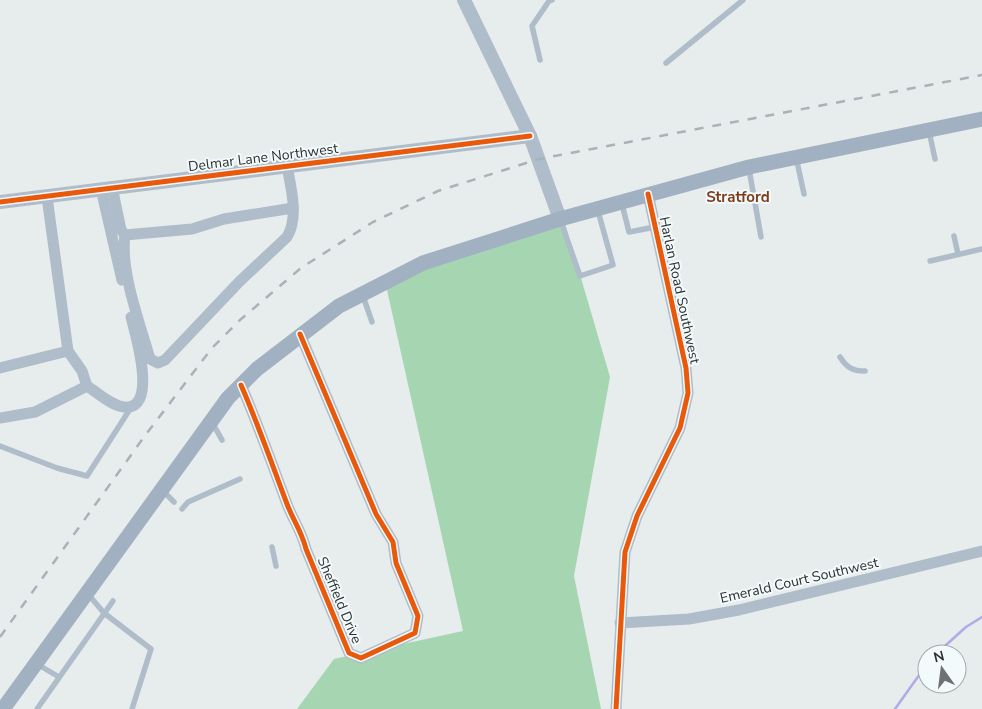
<svg xmlns="http://www.w3.org/2000/svg" width="982" height="709" viewBox="0 0 982 709" font-family="'Nunito Sans',sans-serif">
<rect width="100%" height="100%" fill="#e7eced"/>
<polygon fill="#a6d5b2" points="564,220 610,377 574,576 601,709 297,709 334,659 463,631 385,281"/>
<g fill="none" stroke-linecap="round" stroke-linejoin="round">
<g stroke="#b0aae7" stroke-width="2.5">
<polyline points="936,654 966,627 982,617"/>
<polyline points="895,709 927,664"/>
</g>
<g stroke="#afbcca" stroke-width="5.5">
<polyline points="540,60 532,26 549,1 552,0"/>
<polyline points="666,63 743,0"/>
<polyline points="929,131 935,159"/>
<polyline points="796,157 804,194"/>
<polyline points="749,169 761,237"/>
<polyline points="622,204 629,232 655,227"/>
<polyline points="560,219 580,276 613,265 598,211"/>
<polyline points="954,236 958,254"/>
<polyline points="930,261 982,249"/>
<polyline points="363,296 372,322"/>
<path d="M840,357C847,368 853,371 865,371"/>
<polyline points="212,422 222,440"/>
<polyline points="0,446 57,468 87,476 132,406"/>
<polyline points="163,491 174,502"/>
<polyline points="182,509 188,502 240,479"/>
<polyline points="272,547 276,566"/>
<polyline points="88,594 104,613 151,649 132,709"/>
<polyline points="37,664 59,677"/>
<polyline points="37,709 113,601"/>
</g>
<g stroke="#afbcca" stroke-width="11">
<polyline points="112,187 121,230 125,235 192,229 224,219 293,208"/>
<polyline points="101,189 122,280"/>
<polyline points="47,197 68,351 82,371 87,386"/>
<path d="M125,235C120,272 140,323 150,359L158,363L165,360L239,282L287,237C299,217 291,188 287,166"/>
<polyline points="0,368 68,351"/>
<path d="M241,385C258,424 272,464 287,504C293,520 302,532 306,549L349,653L361,658L415,633L418,616L396,563L393,542L376,514L300,334"/>
<path d="M0,418L35,412L87,386C98,393 112,406 124,407C159,411 135,333 131,317"/>
<polyline points="620,623 689,619 739,610 982,551"/>
<polyline points="616,709 625,552 637,516 680,428 688,393 686,368 648,194"/>
</g>
<g stroke="#afbcca" stroke-width="14">
<polyline points="464,0 530,136 560,219"/>
<polyline points="0,202 530,136"/>
</g>
<polyline stroke="#a2b1c2" stroke-width="15" points="3,709 228,398 257,369 339,306 423,263 560,219 749,167 982,119"/>
<polyline stroke="#abb1b9" stroke-width="2.5" stroke-dasharray="9 9" stroke-linecap="butt" points="0,637 144,437 212,348 240,320 301,268 373,222 438,191 539,159 982,75"/>
<g stroke="#f2fafc" stroke-width="8">
<g id="cycleway">
<polyline points="0,202 530,136"/>
<path d="M241,385C258,424 272,464 287,504C293,520 302,532 306,549L349,653L361,658L415,633L418,616L396,563L393,542L376,514L300,334"/>
<polyline points="616,709 625,552 637,516 680,428 688,393 686,368 648,194"/>
</g>
</g>
<use href="#cycleway" stroke="#e8590c" stroke-width="5"/>
</g>
<g text-anchor="middle" stroke-width="4" stroke-linejoin="round" paint-order="stroke">
<g font-size="14" fill="#2d3031" stroke="#f2fafc">
<text transform="translate(263 157) rotate(-7)" y="5">Delmar Lane Northwest</text>
<text transform="translate(680 290) rotate(78)" y="5">Harlan Road Southwest</text>
<text transform="translate(799 580) rotate(-13)" y="5">Emerald Court Southwest</text>
<text transform="translate(340 600) rotate(67)" y="5">Sheffield Drive</text>
</g>
<g font-size="15" font-weight="bold" fill="#7d3d1b" stroke="#f2fafc">
<text x="738" y="202">Stratford</text>
</g>
</g>
<g transform="translate(942 669) rotate(346)"><circle r="24" fill="#f2fafc" stroke="#a3a9ab"/>
<path d="M0-4L9 19L0 12L-9 19Z" fill="#6e7273"/>
<text y="-8" font-size="14" font-weight="bold" text-anchor="middle" fill="#2d3031">N</text>
</g>
</svg>
